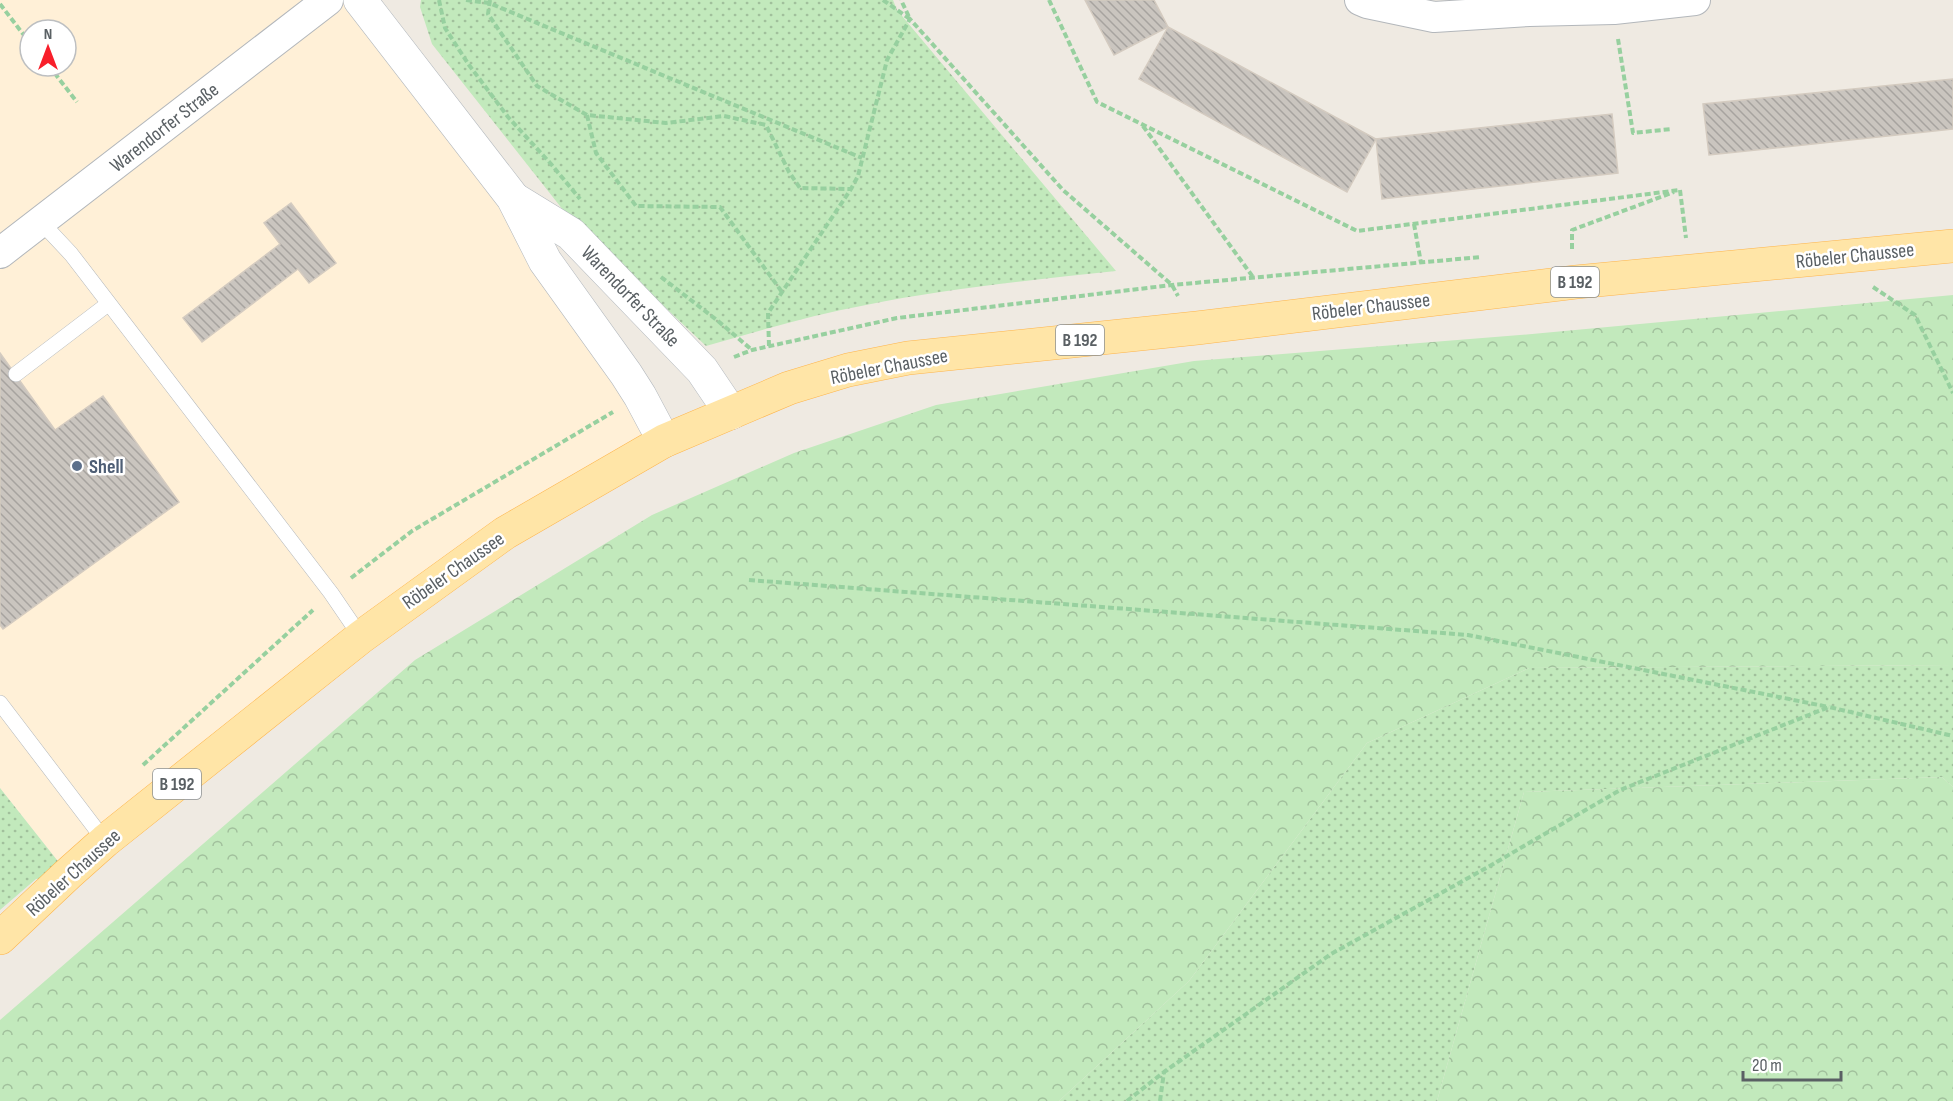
<svg xmlns="http://www.w3.org/2000/svg" width="1953" height="1101" viewBox="0 0 1953 1101" font-family="'Sofia Sans Condensed',sans-serif">
<defs>
<pattern id="grass-dots" width="8" height="8" patternUnits="userSpaceOnUse" patternTransform="scale(1.5)"><rect width="8" height="8" fill="#c2e9bc"/><path d="M2 2h.1M6 6h.1" fill="none" stroke="#a1c09c" stroke-width="1.8" stroke-linecap="round"/></pattern>
<pattern id="forest-crowns" width="20" height="18" patternUnits="userSpaceOnUse" patternTransform="scale(1.5)"><rect width="20" height="18" fill="#c2e9bc"/><path d="M2 6a3 3 0 1 1 6 0M12 15a3 3 0 1 1 6 0" fill="none" stroke="#a1c09c"/></pattern>
<pattern id="building-back-hatch" width="6" height="6" patternUnits="userSpaceOnUse" patternTransform="scale(1.5)"><rect width="6" height="6" fill="#cac5bf"/><path d="M-1 5l2 2M0 0l6 6M5-1l2 2" fill="none" stroke="#a7a39f"/></pattern>
</defs>
<rect width="100%" height="100%" fill="#efeae2"/>
<path fill="#fff0d7" fill-rule="evenodd" d="M0,0H360L664,441L505,533L68,874L0,788ZM30,30H66V66H30Z"/>
<g fill="url(#grass-dots)">
<path d="M421,0H893L897,10L1116,271C1033,280 949,288 866,305C812,315 759,331 706,346L567,215L432,44L420,7Z"/>
<polygon points="1953,665 1953,787 1942,777 1524,792 1437,1101 1059,1101 1189,981 1367,743 1529,668"/>
<polygon points="0,788 68,874 36,879 0,910"/>
</g>
<g fill="url(#forest-crowns)">
<polygon points="1953,295 1953,665 1529,668 1367,743 1189,981 1059,1101 0,1101 0,1020 415,660 652,515 794,453 936,405 1194,361 1532,334"/>
<polygon points="1942,777 1953,787 1953,1101 1437,1101 1524,792"/>
</g>
<g fill="url(#building-back-hatch)" stroke="#d4cbc0" stroke-width="1.5">
<polygon points="1085,0 1154,0 1168,27 1114,55"/>
<polygon points="1168,27 1376,139 1347,192 1139,79"/>
<polygon points="1953,79 1953,129 1709,155 1703,104"/>
<polygon points="1612,114 1618,173 1382,199 1376,139"/>
<polygon points="291,203 336,263 309,283 298,269 202,342 183,318 280,244 264,223"/>
<polygon points="0,353 55,430 103,396 179,502 3,629 0,625"/>
</g>
<g fill="none" stroke-linecap="round" stroke-linejoin="round">
<g stroke="#b3b7bb" stroke-width="16">
<g id="service">
<polyline points="41,222 71,254 331,593 361,637"/>
<polyline points="16,374 108,304"/>
<polyline points="0,703 105,841"/>
</g>
</g>
<g stroke="#b3b7bb" stroke-width="32">
<g id="minor">
<polyline points="1360,0 1367,3 1434,17 1529,11 1614,9 1695,0"/>
<polyline points="0,253 328,0"/>
</g>
</g>
<g stroke="#b4b9be" stroke-width="34">
<g id="secondary">
<polyline points="360,0 513,198 545,261 626,374 640,396 664,441"/>
<polyline points="514,199 571,234 702,370 731,413"/>
</g>
</g>
<g stroke="#feb54c" stroke-width="34">
<polyline id="primary" points="0,938 68,874 105,841 361,637 505,533 664,441 789,388 848,370 908,358 1197,328 1576,282 1953,246"/>
</g>
<g stroke="#97d09f" stroke-width="4" stroke-dasharray="6 3" stroke-linecap="butt">
<polyline points="439,0 445,28 469,65 508,117 551,164 580,199"/>
<polyline points="466,0 489,3 862,158"/>
<polyline points="490,0 488,14 537,86 587,115 666,123 724,116 766,125 789,172 800,188 850,189"/>
<polyline points="883,0 910,19 901,0"/>
<polyline points="1049,0 1097,102 1357,231 1680,190"/>
<polyline points="0,4 30,43"/>
<polyline points="1618,39 1633,133 1672,129"/>
<polyline points="49,66 77,102"/>
<polyline points="587,115 596,153 636,206 720,207 782,292"/>
<polyline points="1143,126 1253,277"/>
<polyline points="1680,190 1686,238"/>
<polyline points="1414,224 1421,263"/>
<polyline points="1572,249 1572,230 1674,192"/>
<polyline points="661,277 718,321 752,350"/>
<polyline points="1873,287 1915,315 1953,393"/>
<polyline points="769,346 768,313 851,189 858,176 887,60 910,19 1063,190 1172,285 1178,296"/>
<polyline points="734,357 752,350 897,318 1172,285 1481,257"/>
<polyline points="351,578 412,531 613,412"/>
<polyline points="749,580 1468,635 1829,707"/>
<polyline points="143,765 313,610"/>
<polyline points="1127,1101 1164,1072 1331,954 1488,867 1620,790 1829,707 1953,736"/>
<polyline points="1160,1101 1164,1072"/>
</g>
<use href="#service" stroke="#fff" stroke-width="15"/>
<use href="#minor" stroke="#fff" stroke-width="30"/>
<use href="#secondary" stroke="#fff" stroke-width="33"/>
<use href="#primary" stroke="#ffe5a7" stroke-width="33"/>
</g>
<circle fill="#5c6f8a" stroke="#fff" stroke-width="2" cx="77" cy="466" r="6"/>
<g text-anchor="middle" stroke-width="5" stroke-linejoin="round" paint-order="stroke">
<g fill="#fff" stroke="#8c9092" stroke-width="1.5">
<rect x="1551" y="267" width="48" height="30" rx="4.5"/>
<rect x="1056" y="325" width="48" height="30" rx="4.5"/>
<rect x="153" y="769" width="48" height="30" rx="4.5"/>
</g>
<g font-size="18" font-weight="bold" fill="#5a6064">
<text x="1575" y="288">B 192</text>
<text x="1080" y="346">B 192</text>
<text x="177" y="790">B 192</text>
</g>
<g font-size="20" fill="#5a6064" stroke="#fff">
<text transform="translate(164 127) rotate(-38)" y="7">Warendorfer Straße</text>
<text transform="translate(1855 255) rotate(-6)" y="7">Röbeler Chaussee</text>
<text transform="translate(631 296) rotate(46)" y="7">Warendorfer Straße</text>
<text transform="translate(1371 306) rotate(-7)" y="7">Röbeler Chaussee</text>
<text transform="translate(889 366) rotate(-11)" y="7">Röbeler Chaussee</text>
<text transform="translate(453 570) rotate(-35)" y="7">Röbeler Chaussee</text>
<text transform="translate(73 872) rotate(-42)" y="7">Röbeler Chaussee</text>
</g>
<g font-size="20" font-weight="bold" fill="#4e5e75" stroke="#fff" text-anchor="start">
<text x="89" y="473">Shell</text>
</g>
</g>
<g transform="translate(48 48)"><circle r="28" fill="#ffffff" stroke="#bdbfc1" stroke-width="1.5"/>
<path d="M0-4.5L10 22L0 15L-10 22Z" fill="#f81f2a"/>
<text y="-9" font-size="16" font-weight="bold" text-anchor="middle" fill="#5a6064">N</text>
</g>
<path d="M1743 1071v9h98v-9" fill="none" stroke="#5a6064" stroke-width="3"/>
<text x="1752" y="1071" font-size="18" fill="#5a6064" stroke="#ffffff" stroke-width="4.5" paint-order="stroke">20 m</text>
</svg>
